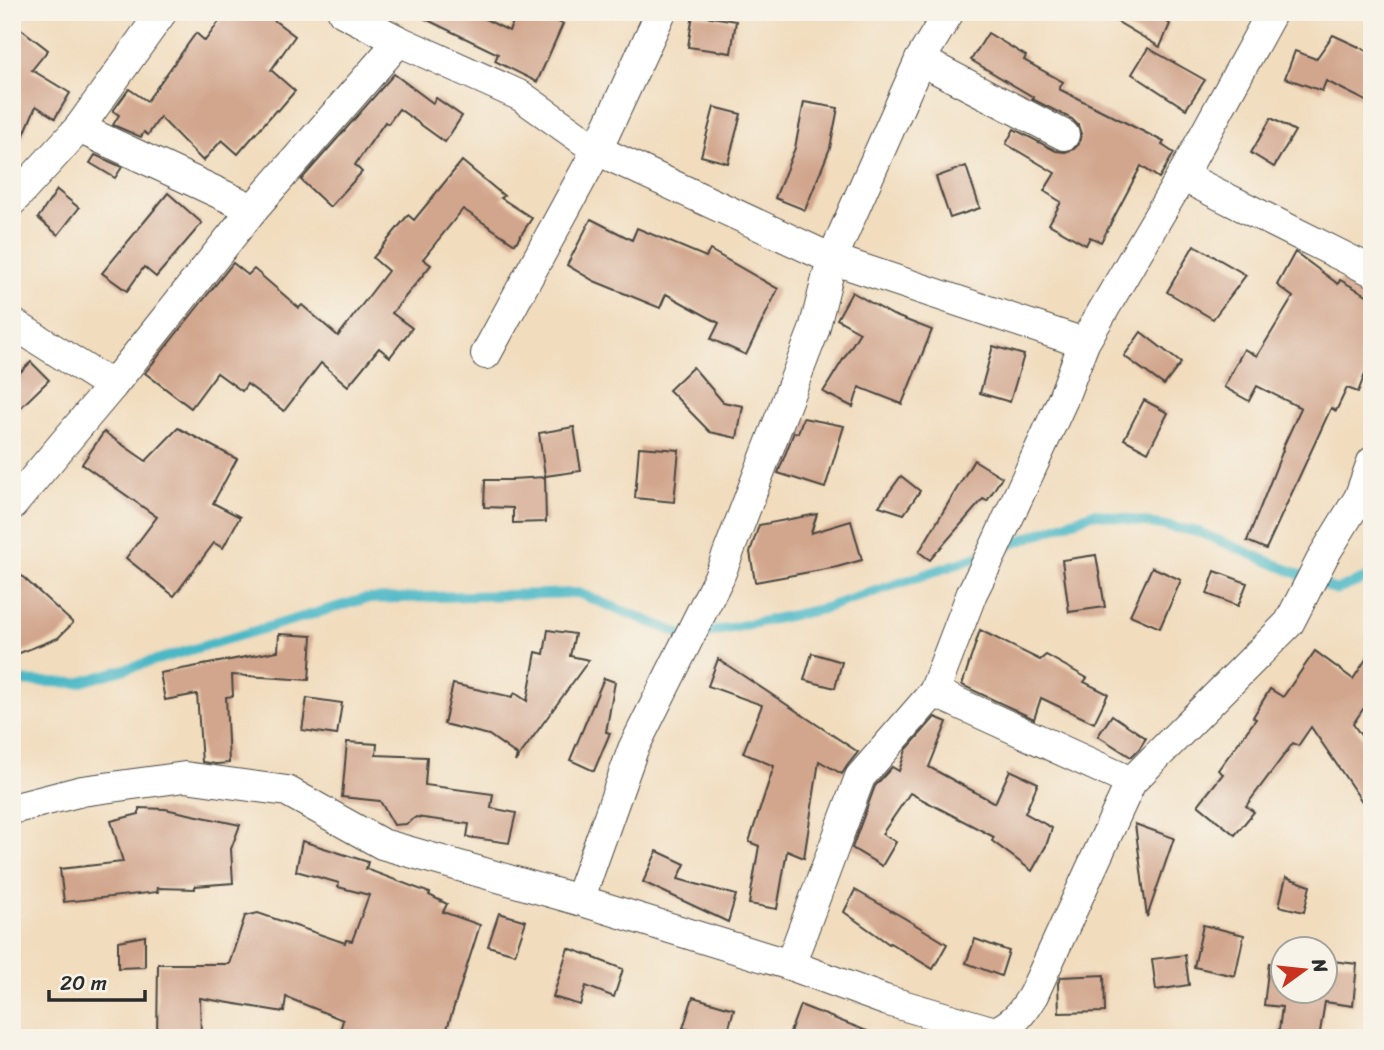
<svg xmlns="http://www.w3.org/2000/svg" width="1384" height="1050" viewBox="0 0 1384 1050" font-family="Sriracha,sans-serif">
<rect width="100%" height="100%" fill="#f7f3e8"/>
<filter id="ink" filterUnits="userSpaceOnUse"><feTurbulence type="fractalNoise" baseFrequency=".0143" numOctaves="2"/><feDisplacementMap in="SourceGraphic" scale="14" xChannelSelector="R" yChannelSelector="G"/><feConvolveMatrix kernelMatrix="1 2 1 2 8 2 1 2 1" color-interpolation-filters="sRGB"/></filter>
<filter id="wash" filterUnits="userSpaceOnUse"><feTurbulence type="fractalNoise" baseFrequency=".00686" numOctaves="4" result="noise"/><feDisplacementMap in="SourceGraphic" scale="28" xChannelSelector="R" yChannelSelector="G"/><feGaussianBlur stdDeviation="1.57" result="paint"/><feColorMatrix in="noise" values="0 0 0 0 0 0 0 0 0 0 0 0 0 0 0 0 0 1.4 0 .05"/><feComposite in="paint" operator="in"/></filter>
<g filter="url(#wash)">
<rect width="100%" height="100%" fill="#f1dcbd"/>
<g fill="none" stroke-linecap="round" stroke-linejoin="round">
<g stroke="#4bb8c6" stroke-width="10">
<polyline points="1001,548 1094,513 1199,532 1336,590 1372,576"/>
<polyline points="12,681 78,683 364,599 578,593 688,637 822,609 984,555"/>
</g>
</g>
<g id="blocks">
<g fill="#d2a68d">
<polygon points="226,12 263,12 295,36 271,70 295,91 278,111 276,110 238,154 222,140 203,161 160,117 148,135 144,132 141,137 113,125 119,115 113,111 129,89 147,101 196,33 205,41"/>
<polygon points="411,12 471,12 509,31 518,12 538,12 563,24 537,82 495,61 498,54"/>
<polygon points="1101,12 1152,12 1170,24 1160,47"/>
<polygon points="693,14 736,21 731,53 688,47"/>
<polygon points="12,22 48,50 32,70 70,93 55,118 36,106 13,161"/>
<polygon points="988,33 1026,56 1024,60 1063,82 1059,89 1164,142 1162,145 1174,153 1159,178 1141,166 1101,242 1090,237 1086,245 1049,224 1061,202 1044,191 1055,173 1006,144 1014,129 1056,151 1065,152 1074,149 1079,144 1081,134 1078,125 1072,119 1032,99 1033,97 971,60"/>
<polygon points="1333,35 1372,53 1372,104 1326,81 1322,91 1285,78 1295,51 1316,59"/>
<polygon points="1148,48 1205,80 1186,109 1132,74"/>
<polygon points="394,74 433,103 436,98 462,116 445,142 399,109 388,124 385,122 355,165 362,172 330,207 301,180"/>
<polygon points="804,102 838,108 830,148 805,210 775,198 795,148"/>
<polygon points="714,107 741,114 728,163 701,156"/>
<polygon points="1271,118 1295,131 1274,167 1251,153"/>
<polygon points="95,155 122,167 115,178 90,163"/>
<polygon points="462,161 504,196 501,198 532,218 515,244 463,209 423,259 431,265 392,313 412,328 390,357 379,348 348,386 321,363 284,411 247,384 242,391 217,373 191,408 145,373 233,263 248,275 254,269 299,308 302,305 338,336 388,271 373,258 408,215 414,220"/>
<polygon points="966,166 980,208 950,218 936,177"/>
<polygon points="57,190 79,208 58,235 38,218"/>
<polygon points="168,193 202,223 156,277 144,267 127,291 102,273"/>
<polygon points="591,219 632,240 637,228 706,257 710,250 778,289 746,355 711,339 719,323 666,294 660,308 594,281 567,265"/>
<polygon points="1194,245 1246,275 1213,319 1167,292"/>
<polygon points="1295,252 1338,284 1340,280 1372,298 1372,356 1358,392 1347,388 1336,411 1331,408 1266,549 1247,541 1283,450 1282,449 1301,408 1257,386 1249,401 1224,387 1244,349 1257,356 1293,297 1277,285"/>
<polygon points="852,292 893,315 932,330 902,404 859,387 853,407 823,392 860,332 837,319"/>
<polygon points="1141,332 1181,363 1164,385 1124,356"/>
<polygon points="993,346 1024,355 1010,402 980,393"/>
<polygon points="31,362 49,380 12,416 12,380"/>
<polygon points="693,367 723,402 743,406 737,438 710,432 669,390"/>
<polygon points="1144,400 1168,413 1148,452 1124,439"/>
<polygon points="803,418 844,426 825,488 778,473 794,432 798,433"/>
<polygon points="574,427 581,471 545,476 539,433"/>
<polygon points="178,428 237,459 213,503 240,517 223,548 214,543 174,596 126,558 157,517 82,464 104,432 146,461"/>
<polygon points="639,447 679,450 674,502 635,498"/>
<polygon points="974,460 1002,477 987,501 983,499 930,560 919,552"/>
<polygon points="901,476 920,491 904,514 879,506"/>
<polygon points="545,477 546,522 513,523 513,508 484,507 485,480 512,480 512,479"/>
<polygon points="817,514 811,533 851,521 862,560 837,567 755,582 750,552 759,525"/>
<polygon points="1096,555 1105,607 1069,612 1062,560"/>
<polygon points="12,567 73,623 58,638 12,656"/>
<polygon points="1152,567 1181,580 1160,628 1130,615"/>
<polygon points="1215,571 1247,583 1238,606 1207,594"/>
<polygon points="548,630 575,634 570,656 589,660 515,762 517,755 489,735 444,724 453,684 512,697 515,693 527,701 536,652 544,654"/>
<polygon points="980,630 1040,660 1046,655 1087,678 1084,682 1108,694 1094,723 1041,698 1034,719 962,685"/>
<polygon points="279,634 312,636 309,680 232,675 233,696 226,697 229,763 216,764 202,762 197,694 165,700 160,673 278,651"/>
<polygon points="1372,650 1372,696 1353,724 1372,751 1372,816 1311,727 1298,746 1293,743 1246,806 1254,812 1235,835 1198,805 1223,774 1218,770 1256,719 1253,717 1270,689 1283,697 1315,651 1353,679"/>
<polygon points="812,653 842,662 835,688 804,680"/>
<polygon points="718,659 858,752 847,766 842,774 819,761 804,858 787,851 777,909 749,904 759,846 749,842 774,766 743,753 762,705 708,686"/>
<polygon points="604,678 615,682 606,732 610,733 594,771 570,760"/>
<polygon points="307,698 342,703 337,735 302,730"/>
<polygon points="1112,715 1146,738 1139,749 1131,757 1098,736"/>
<polygon points="935,717 947,722 929,767 995,803 1010,770 1038,783 1025,813 1052,828 1046,846 1032,871 992,841 994,837 910,793 882,834 896,842 882,866 852,848 875,786 892,767 899,771 906,750"/>
<polygon points="347,742 377,744 376,755 427,757 425,785 493,794 491,808 516,813 509,843 467,837 469,824 416,817 406,824 394,825 380,801 342,797"/>
<polygon points="139,808 165,809 240,825 231,849 233,883 195,886 195,889 157,888 158,892 64,902 60,869 123,862 111,821 139,814"/>
<polygon points="1135,824 1174,838 1147,917"/>
<polygon points="302,841 368,862 366,869 430,893 429,895 447,904 443,912 480,925 444,1038 338,1038 343,1020 286,997 284,1012 200,998 201,1038 157,1038 158,964 229,964 245,916 258,913 345,943 346,940 352,941 369,895 338,887 339,883 296,871"/>
<polygon points="657,851 685,864 678,879 736,895 728,922 643,882"/>
<polygon points="1286,877 1310,886 1304,912 1279,906"/>
<polygon points="855,890 906,919 947,944 933,969 890,943 889,944 844,912"/>
<polygon points="499,913 526,921 515,954 488,946"/>
<polygon points="1203,925 1244,935 1235,976 1194,967"/>
<polygon points="145,936 145,967 118,968 118,941"/>
<polygon points="975,939 1009,951 1001,976 966,963"/>
<polygon points="568,948 594,957 594,958 623,969 614,997 586,986 580,1005 553,997"/>
<polygon points="1185,955 1189,985 1156,990 1152,959"/>
<polygon points="1332,961 1357,964 1353,1006 1325,1002 1319,1038 1278,1038 1282,1007 1264,1005 1269,963 1283,965 1283,990 1325,990 1325,964 1332,965"/>
<polygon points="1104,975 1105,1012 1059,1013 1058,983 1061,977"/>
<polygon points="693,997 734,1009 726,1038 718,1038 683,1028"/>
<polygon points="800,1005 880,1036 879,1038 788,1038"/>
</g>
</g>
</g>
<g filter="url(#ink)">
<use href="#blocks" fill-opacity="0" stroke="#494641" stroke-width="2"/>
<g fill="none" stroke-linecap="round" stroke-linejoin="round">
<g stroke="#494641" stroke-width="32">
<g id="street">
<polyline points="343,12 399,41 521,96 597,150 832,259 1084,343"/>
<polyline points="920,60 1064,135"/>
<polyline points="79,128 253,209"/>
<polyline points="1182,176 1372,271"/>
<polyline points="12,201 79,128 162,12"/>
<polyline points="12,323 112,386"/>
<polyline points="486,354 597,150 661,12"/>
<polyline points="12,505 112,386 253,209 399,41"/>
<polyline points="934,692 1131,782"/>
<path d="M12,809L82,791L185,777L287,791L382,844L579,900L790,965L885,1000L995,1032C1015,1023 1022,1013 1033,995L1131,782L1289,623L1324,555L1359,498L1372,462"/>
<polyline points="579,900 633,749 719,577 814,330 832,259 920,60 949,12"/>
<polyline points="790,965 860,777 934,692 972,593 993,551 1062,401 1084,343 1182,176 1272,12"/>
</g>
</g>
<use href="#street" stroke="#fff" stroke-width="30"/>
</g>
</g>
<rect width="1384" height="1050" fill="none" stroke="#f7f3e8" stroke-width="42"/>
<g transform="translate(1304 970) rotate(75)"><circle r="33" fill="#f7f3e8" stroke="#a5a39c" stroke-width="2"/>
<path d="M0-5L12 26L0 18L-12 26Z" fill="#c8321e"/>
<text y="-10" font-size="19" font-weight="bold" text-anchor="middle" fill="#2b2b2b">N</text>
</g>
<path d="M49 990v10h96v-10" fill="none" stroke="#2b2b2b" stroke-width="3.5"/>
<text x="60" y="990" font-size="21" fill="#2b2b2b" stroke="#f7f3e8" stroke-width="5" paint-order="stroke">20 m</text>
</svg>
